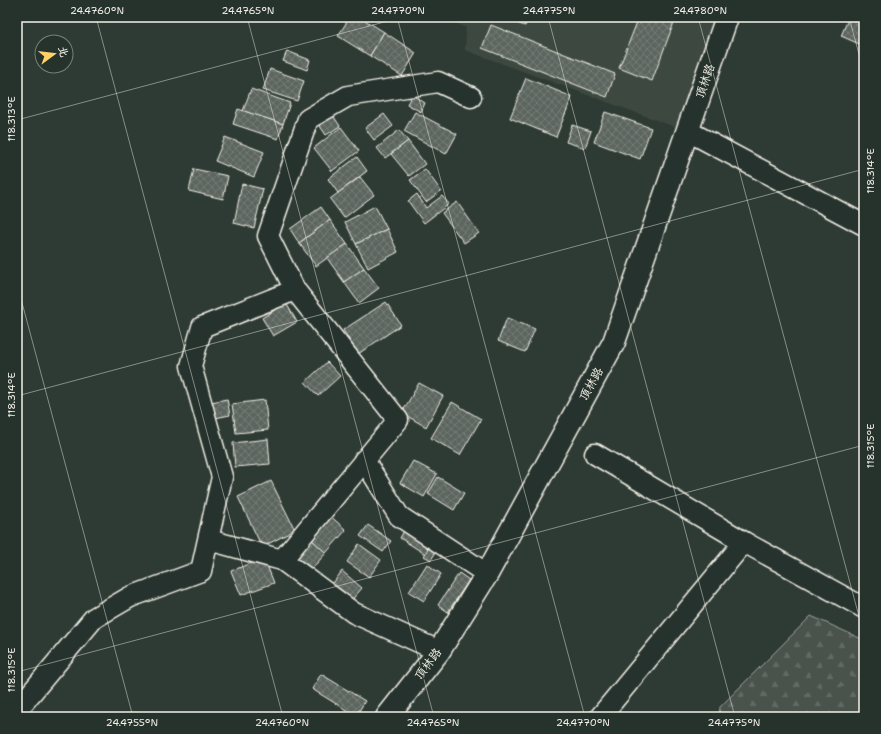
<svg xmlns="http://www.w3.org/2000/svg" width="881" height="734" viewBox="0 0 881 734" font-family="'Shantell Sans','LXGW WenKai TC',sans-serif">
<defs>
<pattern id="forest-firs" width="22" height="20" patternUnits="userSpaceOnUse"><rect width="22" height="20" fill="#48524c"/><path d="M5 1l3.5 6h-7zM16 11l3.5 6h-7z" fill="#636b66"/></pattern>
<pattern id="building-cross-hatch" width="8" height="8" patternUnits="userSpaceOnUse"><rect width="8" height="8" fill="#5c655e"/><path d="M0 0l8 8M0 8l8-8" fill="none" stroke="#747c75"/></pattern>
</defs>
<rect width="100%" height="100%" fill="#2e3b34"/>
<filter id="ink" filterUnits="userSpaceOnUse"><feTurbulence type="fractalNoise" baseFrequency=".025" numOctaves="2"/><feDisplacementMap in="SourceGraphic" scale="8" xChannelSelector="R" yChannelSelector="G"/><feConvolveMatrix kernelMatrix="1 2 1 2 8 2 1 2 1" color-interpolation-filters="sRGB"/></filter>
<g filter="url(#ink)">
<polygon fill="#3c4841" points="442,17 717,17 678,128 465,50 466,28"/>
<polygon fill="url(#forest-firs)" stroke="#9ea29a" points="811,616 864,640 864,717 719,717 720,707"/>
<g fill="url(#building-cross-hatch)" stroke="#f4f1e8">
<polygon points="350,17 360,17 384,32 370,56 338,36"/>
<polygon points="501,17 528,17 525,26"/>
<polygon points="639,17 676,17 652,81 619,68"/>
<polygon points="849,17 864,17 864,46 841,36"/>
<polygon points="491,25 615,74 607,97 482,48"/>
<polygon points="384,32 416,53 402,76 370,56"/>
<polygon points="287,51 310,60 307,70 283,61"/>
<polygon points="270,69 304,81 297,101 263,90"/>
<polygon points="526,78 572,97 556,137 510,118"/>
<polygon points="251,89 290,103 283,124 243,111"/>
<polygon points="412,95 425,103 421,112 407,104"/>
<polygon points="238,109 283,124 278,139 233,124"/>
<polygon points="415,112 457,134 446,154 404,131"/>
<polygon points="605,112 651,128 640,159 594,142"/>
<polygon points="332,114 340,126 326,135 318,123"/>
<polygon points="384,114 393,126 374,140 365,128"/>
<polygon points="572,125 591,131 585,148 566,142"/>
<polygon points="341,127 359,151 332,171 314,148"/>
<polygon points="399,130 408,141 385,158 377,148"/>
<polygon points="225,137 264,152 254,177 215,161"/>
<polygon points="408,141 425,164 409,176 391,154"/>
<polygon points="357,157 367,171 338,193 328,179"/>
<polygon points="194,169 228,176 223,199 189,191"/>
<polygon points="425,169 441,191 426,202 410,180"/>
<polygon points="360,177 374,195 344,218 330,199"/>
<polygon points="242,184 263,189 254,228 234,223"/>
<polygon points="417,194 426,208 442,196 449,204 424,223 408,201"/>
<polygon points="457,202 479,233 464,243 442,213"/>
<polygon points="375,206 387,229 356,244 345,222"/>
<polygon points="321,207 330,220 299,243 290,229"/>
<polygon points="330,220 347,244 316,266 299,243"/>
<polygon points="387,229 398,252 368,268 356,244"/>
<polygon points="347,244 364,268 344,282 327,258"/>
<polygon points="364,268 379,288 359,303 344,282"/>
<polygon points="386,302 401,325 358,354 343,330"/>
<polygon points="286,303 297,322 273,336 262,318"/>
<polygon points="507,318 535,329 525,352 498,341"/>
<polygon points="327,362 340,376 318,396 305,382"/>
<polygon points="419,383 443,396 426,427 402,413"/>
<polygon points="227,399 230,415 210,419 206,403"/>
<polygon points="265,400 268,430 236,433 232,404"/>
<polygon points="452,402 481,419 460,455 431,438"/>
<polygon points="268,439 270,464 235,467 233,443"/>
<polygon points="413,461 437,474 424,497 400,483"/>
<polygon points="438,477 464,493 454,510 428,494"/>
<polygon points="271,481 295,530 262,547 238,497"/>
<polygon points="327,513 346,530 326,553 308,536"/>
<polygon points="368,525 391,541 383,552 360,536"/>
<polygon points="405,529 430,546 425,554 400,538"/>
<polygon points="308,536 326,553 308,573 289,556"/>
<polygon points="359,544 381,560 369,577 347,562"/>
<polygon points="430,546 437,550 431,560 424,556"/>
<polygon points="264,558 274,583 241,595 231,571"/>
<polygon points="427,564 441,574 424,601 409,592"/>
<polygon points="342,571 362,588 350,602 331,586"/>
<polygon points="459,573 469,580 448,612 438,605"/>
<polygon points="321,674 365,701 356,716 312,689"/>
</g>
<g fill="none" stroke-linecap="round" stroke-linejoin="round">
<g stroke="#f4f1e8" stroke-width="23">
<g id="minor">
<polyline points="688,131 864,225"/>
<polyline points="595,454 744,542 864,608"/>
<polyline points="364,460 399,516 487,574"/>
<polyline points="209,540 282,560 354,613 439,651"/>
<polyline points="282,560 398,420 295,290"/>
<polyline points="17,710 94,618 130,597 201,571 222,477 191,366 202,327 295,290 268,236 308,119 348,96 438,82 471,97"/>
<polyline points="600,717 744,542"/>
</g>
</g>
<g stroke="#f4f1e8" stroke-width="25">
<polyline id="major" points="387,717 439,651 487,574 614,342 727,17"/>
</g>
<use href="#minor" stroke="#26332d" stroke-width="20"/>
<use href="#major" stroke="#26332d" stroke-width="22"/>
</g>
</g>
<path fill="none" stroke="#f4f1e8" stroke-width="1" stroke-opacity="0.45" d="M96,17L283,717M247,17L434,717M397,17L585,717M548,17L735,717M698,17L864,635M849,17L864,73M17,120L403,17M17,284L133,717M17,396L864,169M17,672L864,445"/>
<g text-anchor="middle" stroke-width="3" stroke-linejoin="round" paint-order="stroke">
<g font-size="12" fill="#f4f1e8" stroke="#26332d">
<text transform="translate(705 81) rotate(-71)" y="4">頂林路</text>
<text transform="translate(591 384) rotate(-61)" y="4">頂林路</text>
<text transform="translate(428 664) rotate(-53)" y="4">頂林路</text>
</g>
</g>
<rect width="881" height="734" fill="none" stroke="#26332d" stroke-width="44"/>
<g transform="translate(54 54) rotate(75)"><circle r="19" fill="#26332d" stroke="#787f78"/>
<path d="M0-3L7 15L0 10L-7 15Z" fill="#ffd166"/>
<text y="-6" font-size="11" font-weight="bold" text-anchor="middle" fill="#f4f1e8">北</text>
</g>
<rect x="22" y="22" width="837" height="690" fill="none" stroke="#f4f1e8" stroke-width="1.5"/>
<g font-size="10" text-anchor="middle" fill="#f4f1e8">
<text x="97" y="14">24.4760°N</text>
<text x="248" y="14">24.4765°N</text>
<text x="398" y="14">24.4770°N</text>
<text x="549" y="14">24.4775°N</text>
<text x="700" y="14">24.4780°N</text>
<text transform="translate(11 119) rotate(-90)" y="4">118.313°E</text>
<text transform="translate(870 171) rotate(-90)" y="4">118.314°E</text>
<text transform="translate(11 395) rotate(-90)" y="4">118.314°E</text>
<text transform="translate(870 446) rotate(-90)" y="4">118.315°E</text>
<text transform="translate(11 670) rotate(-90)" y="4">118.315°E</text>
<text x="132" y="726">24.4755°N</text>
<text x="282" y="726">24.4760°N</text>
<text x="433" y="726">24.4765°N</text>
<text x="583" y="726">24.4770°N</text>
<text x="734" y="726">24.4775°N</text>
</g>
</svg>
